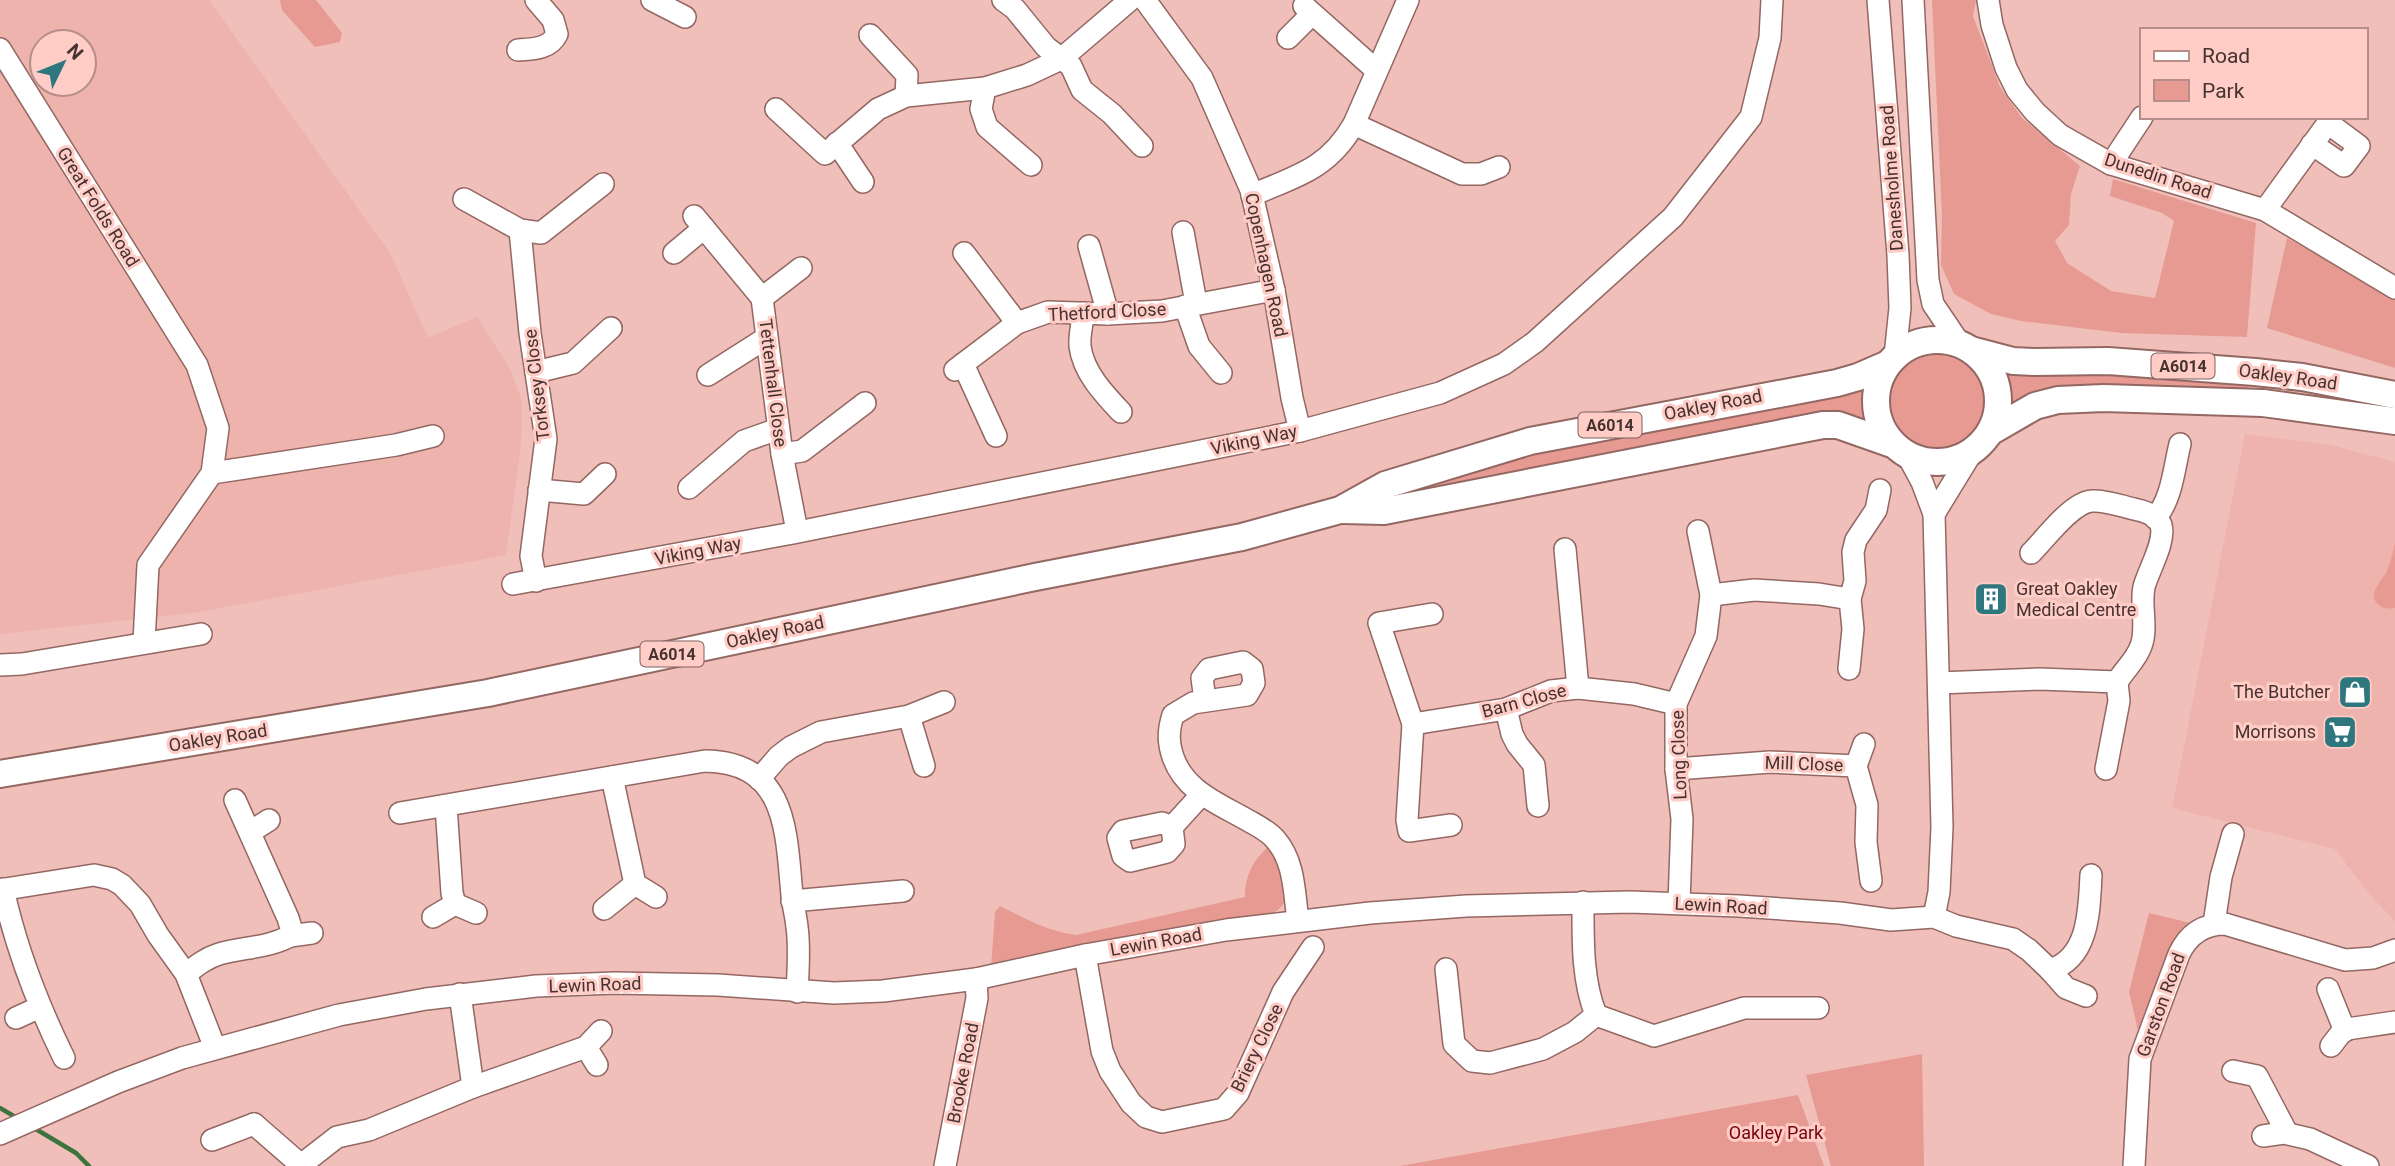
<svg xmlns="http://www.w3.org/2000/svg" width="2395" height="1166" viewBox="0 0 2395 1166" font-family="Roboto,sans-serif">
<rect width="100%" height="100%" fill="#f1bfba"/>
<g fill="#edb3ac" fill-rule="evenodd">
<path d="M0,0H209L390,253L428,338L477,317L511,370L522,402L521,445L506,555L194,613L0,634ZM42,42H84V84H42Z"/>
<polygon points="2245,434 2331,445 2395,462 2395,921 2368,893 2335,849 2172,808"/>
</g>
<g fill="#e69a92">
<polygon points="280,0 316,0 342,33 340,42 315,47 282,10"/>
<polygon points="1932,0 1976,0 1973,16 2000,87 2022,118 2080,166 2071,194 2069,225 2055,241 2067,263 2111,291 2155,298 2174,221 2162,213 2110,196 2113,179 2256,223 2247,337 2121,333 2021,321 1991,314 1954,294 1941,265 1942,215"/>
<polygon points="2287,238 2395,298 2395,368 2267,328"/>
<circle cx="1938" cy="401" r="53"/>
<polygon points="1998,368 2249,378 2248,393 2007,413 2007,383"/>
<polygon points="1868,382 1867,399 1872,425 1360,504 1467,466"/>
<path d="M2395,543V608C2389,609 2384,609 2379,605C2366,595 2382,581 2387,571C2391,562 2393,552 2395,543Z"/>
<path d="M1271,844C1278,854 1286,881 1286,895C1286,903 1280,909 1273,913L991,968L995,912L1000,906C1024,918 1049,932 1076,935L1245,897C1245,874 1254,859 1271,844Z"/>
<polygon points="2149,913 2191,923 2174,938 2140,1039 2129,992"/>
<polygon points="1922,1054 1924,1166 1831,1166 1806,1075"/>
<polygon points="1798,1095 1824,1166 1400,1166"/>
</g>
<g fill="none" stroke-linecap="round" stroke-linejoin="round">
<g stroke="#3b743c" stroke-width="4.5">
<polyline points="0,1108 17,1118"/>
<polyline points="34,1128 76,1153 89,1166"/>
</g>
<g stroke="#936762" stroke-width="24">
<g id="minor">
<polyline points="652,0 685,17"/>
<polyline points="1003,0 1015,9 1046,47 1071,66 1082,90 1112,114 1142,146"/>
<polyline points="1145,0 1202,78 1251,190 1274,290 1292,398 1300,431"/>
<polyline points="1878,0 1898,255 1900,308 1895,356"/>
<polyline points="1913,0 1928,280 1933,304 1960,344"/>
<polyline points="1988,0 1992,25 2006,68 2017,90 2035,112 2060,135 2111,164 2265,210 2395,288"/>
<polyline points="1304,6 1376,70"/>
<polyline points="870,35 907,75 906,96"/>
<polyline points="1288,38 1312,14"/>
<polyline points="0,49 197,365 218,428 212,473 148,565 144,642"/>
<path d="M518,50C533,49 550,49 557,34L553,20L536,0"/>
<polyline points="985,88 981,109 987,127 1031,165"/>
<polyline points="776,109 825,154 878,109 906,96 985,88 1027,75 1061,59 1130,0"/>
<polyline points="1354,124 1462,174 1481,174 1499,167"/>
<polyline points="837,143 863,182"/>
<polyline points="2111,164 2142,117"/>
<path d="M1252,195C1297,176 1328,169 1354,124L1408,0"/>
<polyline points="464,199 520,230 541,233 603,184"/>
<polyline points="2265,210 2328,123 2359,146 2344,166 2312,144"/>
<polyline points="694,216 762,298 782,454 797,531"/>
<polyline points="520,230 530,333 546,439 531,556 536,581"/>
<polyline points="1183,232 1196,303"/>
<polyline points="1089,246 1108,314"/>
<polyline points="674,253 704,228"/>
<polyline points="964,253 1017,323"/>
<polyline points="762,298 801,268"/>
<polyline points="1185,306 1199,346 1221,373"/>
<path d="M1084,313C1082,323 1079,336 1080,346C1083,372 1104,394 1121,412"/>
<polyline points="963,364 996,436"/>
<polyline points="955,370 1017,323 1048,312 1108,314 1162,311 1274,290"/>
<polyline points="536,372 573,363 611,328"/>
<polyline points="708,375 766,338"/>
<polyline points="782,454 802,451 865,403"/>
<polyline points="1908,456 1922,482 1934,514 1942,827 1939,892 1934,917"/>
<polyline points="212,473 396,445 433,436"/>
<polyline points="689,488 744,441 778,429"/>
<polyline points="539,490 584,494 605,474"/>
<polyline points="1934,514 1972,452"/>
<path d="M2155,518C2172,500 2174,468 2180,444"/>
<polyline points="1565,549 1578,688"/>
<polyline points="513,584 793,533 1300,431 1440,393 1504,364 1535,342 1673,217 1751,117 1770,38 1772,0"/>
<polyline points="1711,595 1754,590 1819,594 1850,599 1853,629 1849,669"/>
<polyline points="1850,599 1855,581 1853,552 1856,540 1876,510 1880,490"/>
<polyline points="1432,614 1379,623 1413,724 1407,820 1409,831 1451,825"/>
<polyline points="0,665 22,664 201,634"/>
<path d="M1939,683L2040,679L2117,682C2125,669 2136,660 2141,646C2148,627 2140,606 2144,587C2148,571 2166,542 2161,525C2157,515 2144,511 2134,509C2121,506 2105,500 2092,501C2072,502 2045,539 2031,553"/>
<path d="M1205,700L1202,678L1209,669L1243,662L1252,669L1254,683L1247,695L1193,703L1173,715C1168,731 1168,742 1173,757C1185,792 1220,804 1249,821C1258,826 1268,831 1275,839C1295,862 1294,892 1298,921"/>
<polyline points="1506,709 1512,734 1517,744 1534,765 1538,806"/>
<polyline points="909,716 924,766"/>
<polyline points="1413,724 1506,709 1551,691 1578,688 1634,694 1676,704"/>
<polyline points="1856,766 1864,744"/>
<polyline points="1676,769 1770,762 1856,766 1867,805 1866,842 1871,881"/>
<polyline points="2106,769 2119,701 2117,682"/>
<polyline points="612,777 635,884 656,897"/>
<polyline points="759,779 779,756 791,747 821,732 909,716 944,702"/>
<polyline points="446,806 452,893 455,904"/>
<path d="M400,813L705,761C788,762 786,833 792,895C793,906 796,916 797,927C800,948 798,971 797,992"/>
<polyline points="1172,827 1162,823 1123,831 1118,838 1123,856 1130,861 1167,852 1174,844 1172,827 1202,794"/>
<polyline points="250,832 269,820"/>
<path d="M3,889C16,948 37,1003 64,1058"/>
<polyline points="0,890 94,875 112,879 122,885 140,904 158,935 186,974 215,1048"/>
<polyline points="792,901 903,891"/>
<path d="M1583,902C1583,940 1582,980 1596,1015"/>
<polyline points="1679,903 1682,819 1676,769 1676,704 1706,636 1711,595 1698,531"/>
<polyline points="455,904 476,913"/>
<polyline points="604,909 635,884"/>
<polyline points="433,917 455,904"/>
<polyline points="2214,924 2221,877 2233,834"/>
<polyline points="290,936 312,933"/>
<polyline points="1085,955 1102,1051 1110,1071 1131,1103 1146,1117 1162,1122 1224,1109 1238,1093 1283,992 1313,947"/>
<polyline points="1446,969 1454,1044 1472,1061 1490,1063 1543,1049 1575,1032 1596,1015 1654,1036 1744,1008 1818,1008"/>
<polyline points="2050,970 2066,988 2086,996"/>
<path d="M186,974C196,966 206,958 219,954C243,947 268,948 290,936L291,928L288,918L235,800"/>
<polyline points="2328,989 2345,1031"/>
<polyline points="16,1018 40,1007"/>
<polyline points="2331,1046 2341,1033 2347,1029 2395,1022"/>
<polyline points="586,1047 597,1065"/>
<polyline points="2233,1071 2257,1076 2287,1133"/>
<polyline points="473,1087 586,1047 601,1031"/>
<polyline points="254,1124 301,1165 337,1137 369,1130 473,1087 460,994"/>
<path d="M0,1134L118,1082L182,1058L339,1015L426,999L536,986L615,983L718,985L834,993L883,991L976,979L1085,955L1226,930L1370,913L1466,906L1630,902L1739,906L1840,913L1891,920L1934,917L1956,926L2013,939L2029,950L2050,970C2090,958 2089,908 2091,875"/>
<polyline points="2263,1136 2284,1133 2310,1139 2368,1166"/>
<polyline points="212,1140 254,1124"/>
<polyline points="945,1166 977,998 976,979"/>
<path d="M2134,1166L2140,1059L2179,954C2188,935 2203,924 2225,924L2345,960L2373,958L2395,950"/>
</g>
</g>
<g stroke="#936762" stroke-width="30">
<g id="major">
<circle cx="1937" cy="401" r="61"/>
<polyline points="1971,350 2013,361 2035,362 2108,361 2255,372 2302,377 2395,395"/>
<polyline points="1990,432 2035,406 2058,400 2104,398 2263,403 2395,421"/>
<polyline points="1342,510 1384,511 1823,425 1838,425 1892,444"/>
<polyline points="0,774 488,693 1035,577 1242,537 1340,510 1385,485 1530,441 1837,383 1858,377 1888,364"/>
</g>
</g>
<use href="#minor" stroke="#fff" stroke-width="21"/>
<use href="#major" stroke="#fff" stroke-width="26"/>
</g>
<defs>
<g id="building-square" transform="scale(1.75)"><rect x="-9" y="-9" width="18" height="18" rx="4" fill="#2e777f" stroke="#ffccc6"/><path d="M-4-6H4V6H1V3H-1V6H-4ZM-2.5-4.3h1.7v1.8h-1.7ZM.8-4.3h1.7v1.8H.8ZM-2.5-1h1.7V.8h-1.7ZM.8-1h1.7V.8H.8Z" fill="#fff"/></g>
<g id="shop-square" transform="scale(1.75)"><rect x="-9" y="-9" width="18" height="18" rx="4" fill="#2e777f" stroke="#ffccc6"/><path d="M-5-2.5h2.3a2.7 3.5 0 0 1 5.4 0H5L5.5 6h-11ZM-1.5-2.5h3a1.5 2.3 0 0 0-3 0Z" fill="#fff"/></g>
<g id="supermarket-square" transform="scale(1.75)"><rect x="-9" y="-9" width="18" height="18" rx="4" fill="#2e777f" stroke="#ffccc6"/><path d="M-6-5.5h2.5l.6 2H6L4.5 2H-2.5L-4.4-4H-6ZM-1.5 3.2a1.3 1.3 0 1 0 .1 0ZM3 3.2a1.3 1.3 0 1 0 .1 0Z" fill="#fff"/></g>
</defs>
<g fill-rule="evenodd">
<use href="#building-square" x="1991" y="599"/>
<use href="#shop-square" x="2355" y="692"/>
<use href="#supermarket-square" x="2340" y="732"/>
</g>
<g text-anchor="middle" stroke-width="6" stroke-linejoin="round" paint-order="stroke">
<g fill="#ffccc6" stroke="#7e605d" stroke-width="2">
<rect x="2151.5" y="353.5" width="63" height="25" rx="5"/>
<rect x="1578.5" y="412.5" width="63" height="25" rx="5"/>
<rect x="640.5" y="641.5" width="63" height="25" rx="5"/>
</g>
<g font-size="16" font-weight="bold" fill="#463230">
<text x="2183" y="372">A6014</text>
<text x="1610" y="431">A6014</text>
<text x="672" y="660">A6014</text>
</g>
<g font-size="18" fill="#463230" stroke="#ffccc6">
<text transform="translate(2158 176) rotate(18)" y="6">Dunedin Road</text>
<text transform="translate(1892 178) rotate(-94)" y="6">Danesholme Road</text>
<text transform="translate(98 207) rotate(58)" y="6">Great Folds Road</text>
<text transform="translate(1266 265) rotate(78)" y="6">Copenhagen Road</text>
<text transform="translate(1107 312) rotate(-3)" y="6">Thetford Close</text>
<text transform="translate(2288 377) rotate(8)" y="6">Oakley Road</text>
<text transform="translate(773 383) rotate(83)" y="6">Tettenhall Close</text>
<text transform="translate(537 385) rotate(-97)" y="6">Torksey Close</text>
<text transform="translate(1713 405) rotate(-11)" y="6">Oakley Road</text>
<text transform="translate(1254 440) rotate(-12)" y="6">Viking Way</text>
<text transform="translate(698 551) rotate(-11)" y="6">Viking Way</text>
<text transform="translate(775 632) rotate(-12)" y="6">Oakley Road</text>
<text transform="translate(1524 701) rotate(-15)" y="6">Barn Close</text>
<text transform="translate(218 738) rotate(-9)" y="6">Oakley Road</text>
<text transform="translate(1679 755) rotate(-92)" y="6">Long Close</text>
<text transform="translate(1804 764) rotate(2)" y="6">Mill Close</text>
<text transform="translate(1721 906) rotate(3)" y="6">Lewin Road</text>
<text transform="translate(1156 942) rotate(-10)" y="6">Lewin Road</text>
<text transform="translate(595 985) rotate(-2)" y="6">Lewin Road</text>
<text transform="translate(2161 1005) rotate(-70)" y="6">Garston Road</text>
<text transform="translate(1257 1048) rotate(-64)" y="6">Briery Close</text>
<text transform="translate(963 1073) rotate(-79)" y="6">Brooke Road</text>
</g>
<g font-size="18" fill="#463230" stroke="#ffccc6" text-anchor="end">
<text x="2016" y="595" text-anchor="start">Great Oakley<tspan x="2016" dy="21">Medical Centre</tspan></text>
<text x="2330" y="698">The Butcher</text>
<text x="2316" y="738">Morrisons</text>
</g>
<g font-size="18" fill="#72050e" stroke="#ffccc6">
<text x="1776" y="1139">Oakley Park</text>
</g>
</g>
<rect x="2140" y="28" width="228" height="91" fill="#ffccc6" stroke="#b58e8a" stroke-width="2"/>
<rect x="2154" y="51" width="35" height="10" fill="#ffffff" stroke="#b58e8a" stroke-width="2"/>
<text x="2202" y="63" font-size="21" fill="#463230">Road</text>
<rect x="2154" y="80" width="35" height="21" fill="#e69a92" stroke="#b58e8a" stroke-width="2"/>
<text x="2202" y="98" font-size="21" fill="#463230">Park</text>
<g transform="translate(63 63) rotate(47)"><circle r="33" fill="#ffccc6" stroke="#b58e8a" stroke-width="2"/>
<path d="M0-5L12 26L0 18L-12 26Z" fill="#2e777f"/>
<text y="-10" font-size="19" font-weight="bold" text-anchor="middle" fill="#463230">N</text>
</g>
</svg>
